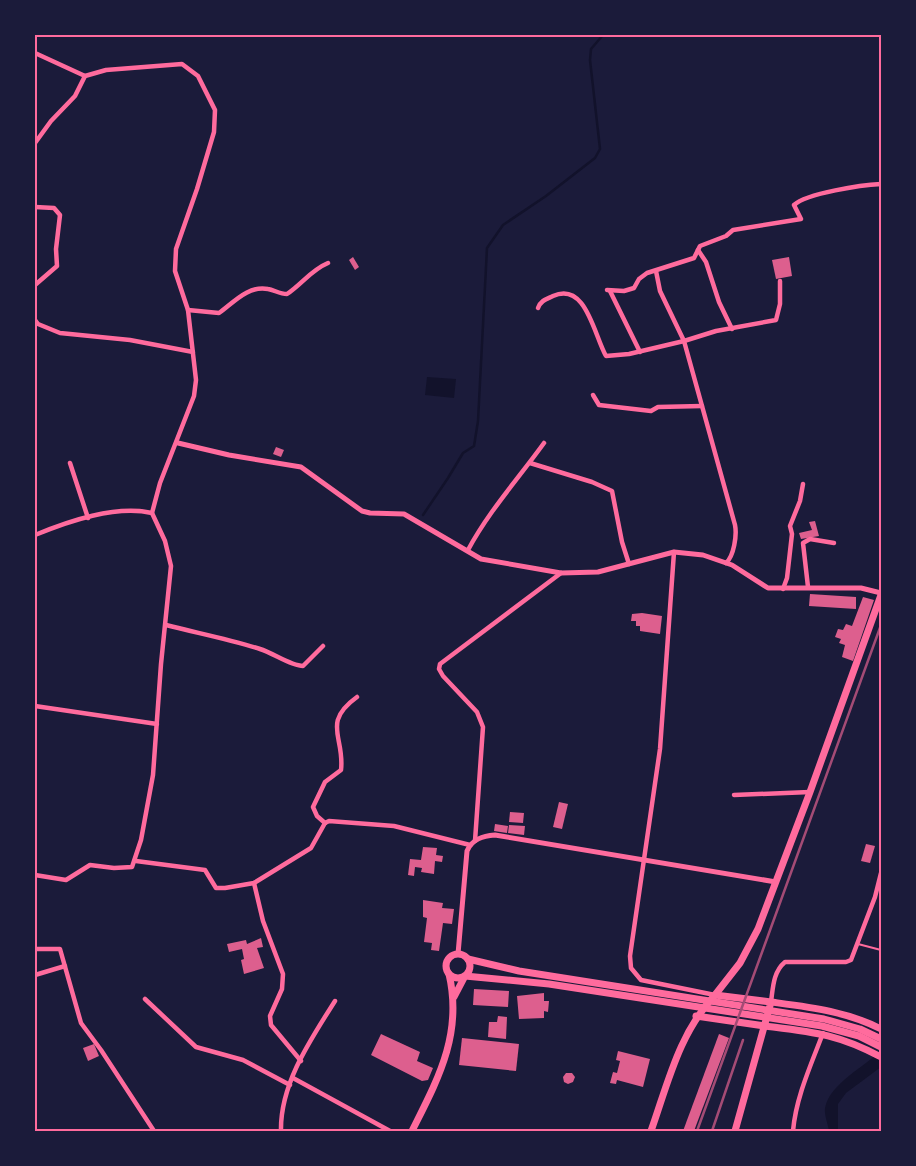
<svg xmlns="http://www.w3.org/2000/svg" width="916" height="1166" viewBox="0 0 916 1166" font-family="'Open Sans',sans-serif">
<rect width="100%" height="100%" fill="#1b1b3a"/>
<g fill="#12122b">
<polygon points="427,377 456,379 454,398 425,395"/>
<path d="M881,1050V1067L846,1093L838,1104V1131H829C828,1124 824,1115 825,1108C830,1083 865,1067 881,1050Z"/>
</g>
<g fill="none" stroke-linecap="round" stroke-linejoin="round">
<polyline stroke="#12122b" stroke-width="2.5" points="423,515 448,478 463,453 474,446 478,421 487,248 503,225 546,196 595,158 600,149 590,60 591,49 603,35"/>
</g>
<g fill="#dd5f8e">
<polygon points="353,257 359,267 355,270 349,260"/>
<polygon points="789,257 792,276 776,279 772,260"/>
<polygon points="276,447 284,450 281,457 273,454"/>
<polygon points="815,521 819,536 801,539 799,533 812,530 809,522"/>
<polygon points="810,594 856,597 856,609 809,606"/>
<polygon points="863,597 874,600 853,661 842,657 845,645 839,643 841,639 835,637 838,629 843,630 846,624 852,626"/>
<polygon points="642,613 662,616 660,634 640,631 640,626 636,626 636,621 631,621 632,614"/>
<polygon points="559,802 568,804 562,829 553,827"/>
<polygon points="510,812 524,813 523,823 509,822"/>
<polygon points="495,824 508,826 507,833 494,831"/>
<polygon points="509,825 525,826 524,835 508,833"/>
<polygon points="866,844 875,846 870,863 861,861"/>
<polygon points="423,847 437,848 436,855 443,856 442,862 435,861 434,874 421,872 422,868 415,867 414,876 408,875 410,859 421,860"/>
<polygon points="423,900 443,903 442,908 454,909 452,924 443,923 439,951 431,950 432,943 424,942 427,918 423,917"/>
<polygon points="261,938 263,947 257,948 264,968 244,974 241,960 244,959 242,949 229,952 227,944 246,940 247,944"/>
<polygon points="474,989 509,991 508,1007 473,1005"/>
<polygon points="544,993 544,1001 549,1001 548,1012 544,1011 544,1018 519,1019 517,996"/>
<polygon points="498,1016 507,1017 506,1039 488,1037 489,1022 497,1022"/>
<polygon points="381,1034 420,1052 417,1061 433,1068 428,1080 422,1081 371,1055"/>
<polygon points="719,1034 729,1038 694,1131 683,1131"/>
<polygon points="462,1038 519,1044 516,1071 459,1065"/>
<polygon points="94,1044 99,1056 88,1061 83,1048"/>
<polygon points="618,1051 650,1059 643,1087 617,1080 616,1084 610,1083 613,1072 617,1073 620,1061 616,1060"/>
<polygon points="566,1073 572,1073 575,1077 573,1082 568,1084 564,1082 563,1077"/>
</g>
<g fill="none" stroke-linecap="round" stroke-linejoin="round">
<polyline stroke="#ff6b9d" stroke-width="2" points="858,944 881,950"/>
<g stroke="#ff6b9d" stroke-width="4.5">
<polyline points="35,53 85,76 106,70 182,64 198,76 215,110 214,132 197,189 176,249 175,271 188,310 196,380 194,396 160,483 152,513 165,541 171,566 161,664 153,775 141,840 132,867 114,868 90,865 66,880 35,875"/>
<polyline points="35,143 51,121 75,96 85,76"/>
<polyline points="35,207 54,208 60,215 56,249 57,266 35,285"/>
<polyline points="698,250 706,262 719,302 732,329"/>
<path d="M607,290L624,291L634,288L639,279L647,273L694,258L700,246L726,236L733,230L801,219L794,205C807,193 862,185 881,184"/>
<polyline points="610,291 640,352"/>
<path d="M538,308C541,300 547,299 553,296C586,281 594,335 606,356L629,354L684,341L660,291L656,271"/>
<path d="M188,310L219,313C233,303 248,285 268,289C274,290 280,294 287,294C302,284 311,270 328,263"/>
<polyline points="35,320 38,324 60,333 130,340 193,352"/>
<polyline points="593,395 599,405 651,411 658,407 702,406"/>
<polyline points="70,463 88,518"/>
<polyline points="530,463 592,482 612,491 622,542 629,564"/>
<path d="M35,535C69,521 115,505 152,513"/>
<path d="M468,550C489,511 518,479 544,443"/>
<polyline points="674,552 660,749 630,956 631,968 641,980 715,995"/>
<path d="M726,563C734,556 737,535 735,525L684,341L716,331L776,320L780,304V281"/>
<polyline points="808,587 803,543 810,539 834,543"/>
<polyline points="783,589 787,578 792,534 790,526 800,501 803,484"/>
<path d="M166,625C197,633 229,639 260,649C273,653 291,666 303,666L323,646"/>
<polyline points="35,706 157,724"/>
<polyline points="734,795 810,792"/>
<path d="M325,823L317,816L313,807L325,782L341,770C345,737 321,723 357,697"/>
<polyline points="325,823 329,821 394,826 470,845"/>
<polyline points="475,841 483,727 477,712 443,676 439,669 440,664 561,573"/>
<polyline points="136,861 205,870 216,888 225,888 254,883 311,848 325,823"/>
<polyline points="254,883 263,921 283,974 282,989 270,1016 271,1025 301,1061"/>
<polyline points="35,949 60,949 81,1023 101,1050 154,1131"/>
<polyline points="35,975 65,966"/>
<polyline points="145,999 196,1047 243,1060 290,1085"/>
<path d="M771,1002C773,988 773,972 785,962H846L851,960L875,897L881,873"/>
<polyline points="293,1078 390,1131"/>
<path d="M281,1131C280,1084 311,1039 335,1001"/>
<path d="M793,1131C796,1097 811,1065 823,1033"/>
</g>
<g stroke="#ff6b9d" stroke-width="5">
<polyline points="178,443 229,455 301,467 362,511 370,513 404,514 481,559 561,573 598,572 674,552 703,555 732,565 768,588 861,588 881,593"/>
<path d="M458,954L467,851C472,839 483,836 495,835L776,882"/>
</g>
<g stroke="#ff6b9d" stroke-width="7">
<circle cx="458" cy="966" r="12"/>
<polyline points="468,959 519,971 824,1019 860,1029 881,1039"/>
<polyline points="715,995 740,963 758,929 810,792 881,595"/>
<polyline points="454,997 465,976 549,984 822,1026 859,1036 881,1047"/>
<path d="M771,1002C809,1007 846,1011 881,1029"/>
<path d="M765,1026C813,1032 838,1034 881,1057"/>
<path d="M412,1131C438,1079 463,1034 449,974"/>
</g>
<g stroke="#ff6b9d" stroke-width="7">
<polyline points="696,1016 765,1026"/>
<path d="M651,1131C668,1083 679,1033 715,995L771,1002L735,1131"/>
</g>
<g stroke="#a44b75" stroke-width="2.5">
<polyline points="697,1131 881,625"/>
<polyline points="712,1131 743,1040"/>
</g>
</g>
<rect width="916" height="1166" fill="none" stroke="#1b1b3a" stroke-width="72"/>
<rect x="36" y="36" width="844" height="1094" fill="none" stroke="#ff6b9d" stroke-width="2"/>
</svg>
